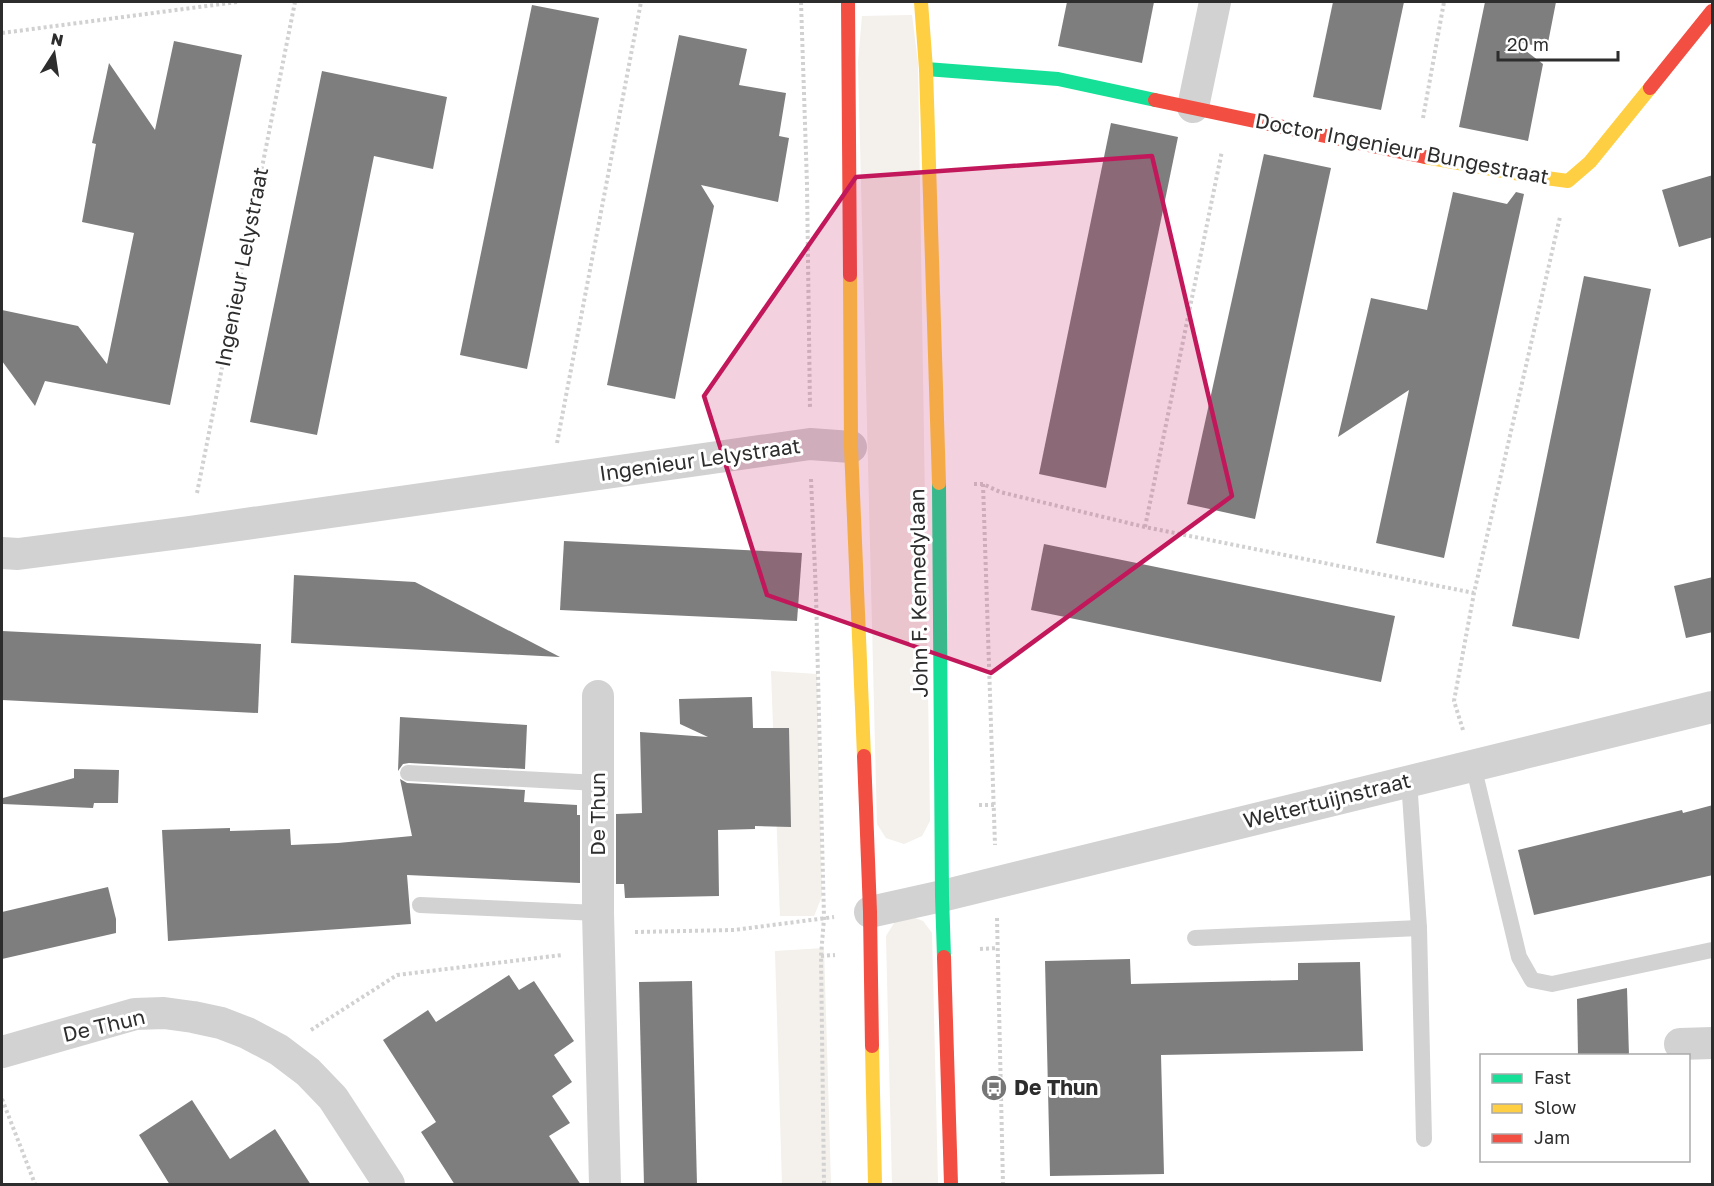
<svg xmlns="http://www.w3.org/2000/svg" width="1714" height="1186" viewBox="0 0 1714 1186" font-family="'Golos Text',sans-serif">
<rect width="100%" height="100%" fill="#fff"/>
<g fill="#f4f0eb">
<polygon points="912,15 918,63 930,821 922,836 904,844 886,838 877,824 858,62 862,16"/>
<polygon points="771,671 817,674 822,896 814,916 780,916"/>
<polygon points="910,916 923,921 932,933 938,1184 892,1184 886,936 896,920"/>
<polygon points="824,948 831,1184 782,1184 775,951"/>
</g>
<g fill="#7e7e7e">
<polygon points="1067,2 1154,2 1142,63 1058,46"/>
<polygon points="1333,2 1404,2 1381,110 1313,97"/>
<polygon points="1485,2 1556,2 1547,48 1513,41 1543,64 1528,141 1459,127"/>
<polygon points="532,5 599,18 527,369 460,355"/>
<polygon points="679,35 747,49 739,85 786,93 779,136 789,138 778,202 701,185 714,206 675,399 607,385"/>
<polygon points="174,41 242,55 170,405 45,381 35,406 2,361 2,310 78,326 107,364 134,233 82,222 96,144 92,143 109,63 155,130"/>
<polygon points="322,71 447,97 433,169 374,156 317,435 250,422"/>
<polygon points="1111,123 1178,137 1106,488 1039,474"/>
<polygon points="1264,154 1331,168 1255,519 1187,504"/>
<polygon points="1713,175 1713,237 1679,247 1662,190"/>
<polygon points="1453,192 1507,204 1516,192 1524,194 1444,558 1376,543 1409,390 1338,437 1371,298 1427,310"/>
<polygon points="1584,276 1651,289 1579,639 1512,626"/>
<polygon points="564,541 802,553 797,621 560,610"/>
<polygon points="1044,544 1395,616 1381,682 1031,610"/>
<polygon points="294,575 415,582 560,657 291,643"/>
<polygon points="1713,577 1713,632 1686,638 1674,586"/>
<polygon points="2,631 261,644 258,713 2,700"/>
<polygon points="752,697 753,728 789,728 791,827 755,826 755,829 718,830 719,896 625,898 624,884 616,884 616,814 642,813 640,732 708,737 680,724 679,699"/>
<polygon points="400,717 527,725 525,769 409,763 403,764 398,771"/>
<polygon points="74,769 119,770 118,803 94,803 93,808 3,804 3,798 74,778"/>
<polygon points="400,779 407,783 525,790 524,802 577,805 577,815 580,815 580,883 407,875 411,924 168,941 162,830 230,828 230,831 290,829 291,845 338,843 412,836"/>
<polygon points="1713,805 1713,875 1534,915 1518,850 1682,810 1683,813"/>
<polygon points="108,887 116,919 116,933 2,959 2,912"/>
<polygon points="1130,959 1131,984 1298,980 1298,963 1360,962 1363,1051 1161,1055 1164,1174 1050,1176 1045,961"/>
<polygon points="509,975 519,990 534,981 574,1041 554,1055 572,1082 552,1096 570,1123 549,1136 581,1185 455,1185 421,1132 436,1122 383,1040 428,1010 436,1022"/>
<polygon points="692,981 697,1185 644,1185 639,982"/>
<polygon points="1627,988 1629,1056 1578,1056 1577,999"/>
<polygon points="192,1100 230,1159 275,1129 311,1185 170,1185 139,1135"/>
</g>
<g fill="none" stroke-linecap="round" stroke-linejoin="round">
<g stroke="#d1d1d1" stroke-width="4" stroke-dasharray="3 3" stroke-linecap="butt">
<polyline points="801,2 807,184 810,409"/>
<polyline points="2,33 237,2"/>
<polyline points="1423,118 1444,2"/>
<polyline points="557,443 641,2"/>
<polyline points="811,479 816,594 824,918 821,956 824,1184"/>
<polyline points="974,484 983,484 1000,492 1145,527 1474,593"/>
<polyline points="983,484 995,845"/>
<polyline points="197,493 295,2"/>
<polyline points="1145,527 1222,151"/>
<polyline points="1463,730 1454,701 1474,593 1560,217"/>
<polyline points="979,805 994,805"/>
<polyline points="997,918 1003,1184"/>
<polyline points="635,932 734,930 834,917"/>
<polyline points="980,949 998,948"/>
<polyline points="821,956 835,955"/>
<polyline points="311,1030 397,975 562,955"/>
<polyline points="2,1099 35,1184"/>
</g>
<g stroke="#d2d2d2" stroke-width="16">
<polyline points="1473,765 1519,957 1532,980 1552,984 1712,950"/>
<polyline points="408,773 598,783"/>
<polyline points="1409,780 1419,928 1424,1139"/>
<polyline points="420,905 598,913"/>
<polyline points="1195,938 1419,928"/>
</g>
<g stroke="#d2d2d2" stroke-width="32">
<polyline points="1193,107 1215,2"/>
<polyline points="2,553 18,554 189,532 810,444 851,447"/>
<polyline points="598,696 598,913 605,1184"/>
<polyline points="870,912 942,896 1712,707"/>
<polyline points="1680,1044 1712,1043"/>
<polyline points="2,1052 135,1014 164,1013 193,1017 221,1023 247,1033 279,1050 308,1072 333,1098 389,1184"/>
</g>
<g stroke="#16e098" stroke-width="14">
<polyline points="926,69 1058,79 1155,100"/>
<polyline points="939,483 942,896 944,957"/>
</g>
<g stroke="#ffcf43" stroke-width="14">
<polyline points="921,2 926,69 939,483"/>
<polyline points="1425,157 1531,176 1568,181 1590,162 1650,88"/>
<polyline points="850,275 851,447 864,756"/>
<polyline points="872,1046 875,1184"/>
</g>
<g stroke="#f24e42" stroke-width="14">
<polyline points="848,2 850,275"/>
<polyline points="1650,88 1712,11"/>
<polyline points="1155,100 1425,157"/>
<polyline points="864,756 870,912 872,1046"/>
<polyline points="944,957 951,1184"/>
</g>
</g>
<path fill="#c2185b" fill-opacity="0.2" stroke="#c2185b" stroke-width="4.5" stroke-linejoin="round" d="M1152,156L1232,496L991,673L767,595L704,396L856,177Z"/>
<defs>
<g id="bus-disc" transform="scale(1.35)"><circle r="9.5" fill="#767676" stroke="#fff"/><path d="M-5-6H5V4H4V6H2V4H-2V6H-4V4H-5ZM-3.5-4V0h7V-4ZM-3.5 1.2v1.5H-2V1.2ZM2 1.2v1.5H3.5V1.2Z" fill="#fff"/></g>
</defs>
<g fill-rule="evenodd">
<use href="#bus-disc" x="994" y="1088"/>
</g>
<g text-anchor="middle" stroke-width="6" stroke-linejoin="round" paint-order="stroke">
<g font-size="21" fill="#2d2d2d" stroke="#fff">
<text transform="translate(1402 149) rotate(11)" y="7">Doctor Ingenieur Bungestraat</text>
<text transform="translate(242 267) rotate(-79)" y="7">Ingenieur Lelystraat</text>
<text transform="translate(700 460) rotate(-8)" y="7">Ingenieur Lelystraat</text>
<text transform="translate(919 593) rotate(-91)" y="7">John F. Kennedylaan</text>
<text transform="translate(1327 801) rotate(-14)" y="7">Weltertuijnstraat</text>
<text transform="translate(598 814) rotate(-90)" y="7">De Thun</text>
<text transform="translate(104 1026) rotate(-13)" y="7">De Thun</text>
</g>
<g font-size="21" font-weight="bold" fill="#2d2d2d" stroke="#fff" text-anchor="start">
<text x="1014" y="1095">De Thun</text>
</g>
</g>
<rect width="1714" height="1186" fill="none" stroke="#2d2d2d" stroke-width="6"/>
<rect x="1480" y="1054" width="210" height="108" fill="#ffffff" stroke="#ababab" stroke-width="1.5"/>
<rect x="1492" y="1074" width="30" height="9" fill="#16e098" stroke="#ababab" stroke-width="1.5"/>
<text x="1534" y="1084" font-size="18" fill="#2d2d2d">Fast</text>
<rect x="1492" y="1104" width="30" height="9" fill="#ffcf43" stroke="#ababab" stroke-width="1.5"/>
<text x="1534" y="1114" font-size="18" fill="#2d2d2d">Slow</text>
<rect x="1492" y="1134" width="30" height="9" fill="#f24e42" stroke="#ababab" stroke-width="1.5"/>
<text x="1534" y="1144" font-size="18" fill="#2d2d2d">Jam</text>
<g transform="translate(54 54) rotate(12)" stroke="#ffffff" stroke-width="4.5" paint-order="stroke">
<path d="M0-4.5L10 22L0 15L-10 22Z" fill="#2d2d2d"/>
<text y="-9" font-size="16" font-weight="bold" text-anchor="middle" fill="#2d2d2d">N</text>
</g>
<path d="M1498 51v9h120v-9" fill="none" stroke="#2d2d2d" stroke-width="3"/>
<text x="1507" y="51" font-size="18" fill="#2d2d2d" stroke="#ffffff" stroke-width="4.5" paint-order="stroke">20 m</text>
</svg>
